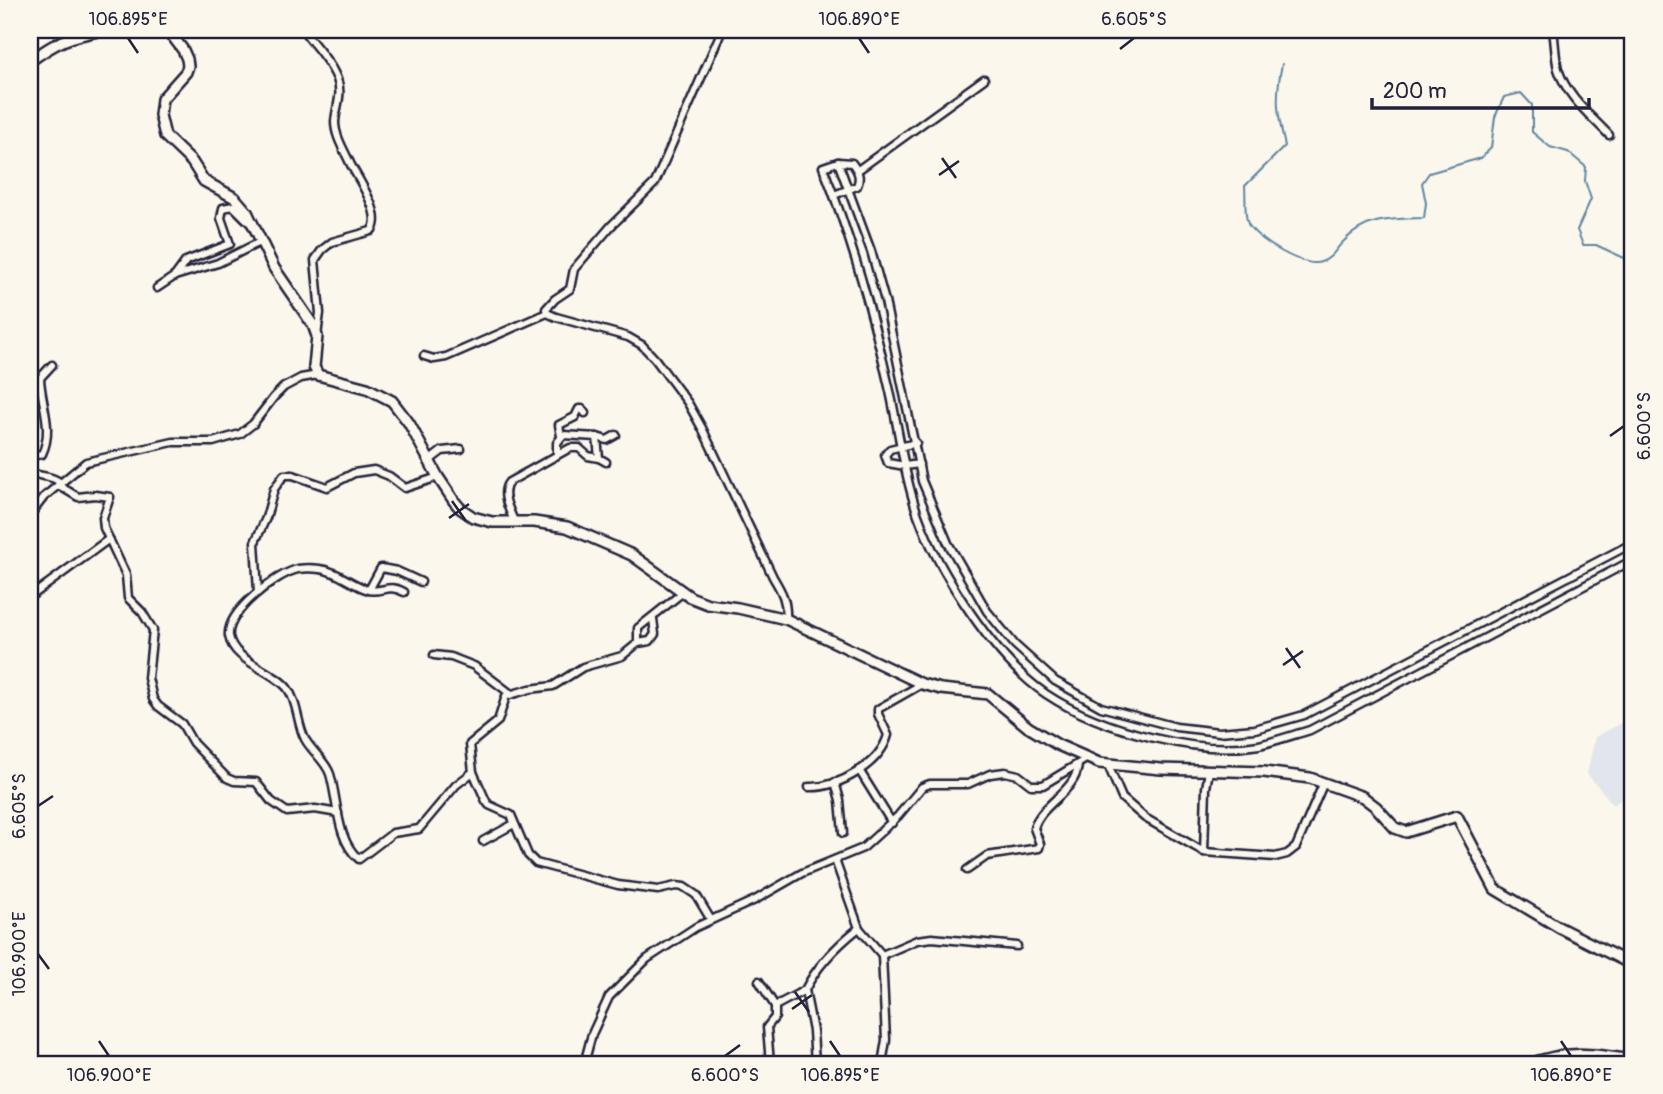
<svg xmlns="http://www.w3.org/2000/svg" width="1663" height="1094" viewBox="0 0 1663 1094" font-family="Pangolin,sans-serif">
<rect width="100%" height="100%" fill="#fbf7ec"/>
<filter id="ink" filterUnits="userSpaceOnUse"><feTurbulence type="fractalNoise" baseFrequency=".0143" numOctaves="2"/><feDisplacementMap in="SourceGraphic" scale="14" xChannelSelector="R" yChannelSelector="G"/><feConvolveMatrix kernelMatrix="1 2 1 2 8 2 1 2 1" color-interpolation-filters="sRGB"/></filter>
<g filter="url(#ink)">
<polygon fill="#e2e5eb" points="1633,717 1633,789 1614,805 1587,774 1595,737"/>
<g fill="none" stroke-linecap="round" stroke-linejoin="round">
<path stroke="#5e86a2" stroke-width="2" d="M1282,64C1275,98 1277,113 1285,146L1245,186C1246,197 1244,215 1248,224C1257,240 1303,268 1321,262C1333,258 1336,248 1344,241C1367,217 1393,219 1424,218L1426,203L1422,183L1429,173L1481,158L1491,148L1495,117L1504,97L1521,93L1532,105V132L1550,147L1568,152L1586,167L1585,181L1591,199L1577,230L1583,245H1596L1633,262"/>
<g stroke="#22223b" stroke-width="11">
<g id="street">
<path d="M303,30C314,45 330,61 337,79C343,94 336,107 335,122C335,136 344,150 350,163C357,178 385,216 371,231L332,242L322,250L315,260L320,313L317,336"/>
<path d="M722,30L655,183L611,226L574,269L570,289L555,299L546,309L547,313L556,317L628,337L642,345L655,359L688,403L703,430L773,577C782,592 787,601 786,619"/>
<path d="M1553,30C1555,42 1555,57 1558,69C1567,97 1590,115 1609,135"/>
<polyline points="838,162 871,251 885,301 922,481 948,543 987,611 1015,645 1055,681 1101,707 1176,727 1219,732 1255,729 1304,715 1633,543"/>
<polyline points="858,170 984,79"/>
<path d="M834,195L857,186C861,177 858,171 852,163L838,162L823,167C853,243 872,312 890,391C899,432 904,475 918,515C938,571 996,661 1046,694C1079,716 1116,729 1154,738C1187,746 1224,751 1259,745C1276,741 1293,735 1310,730L1633,560"/>
<polyline points="175,276 186,261 230,244 221,218 223,208 233,206 251,224"/>
<polyline points="157,288 175,276 218,263 262,241"/>
<polyline points="424,356 434,359 446,357 547,313"/>
<polyline points="561,436 559,425 575,417 579,409 582,409 585,413"/>
<polyline points="597,437 599,458"/>
<polyline points="916,443 890,449 885,455 888,463 905,466 919,464"/>
<polyline points="557,455 557,443 563,435 597,437 607,440 616,435"/>
<path d="M30,456L42,454C54,429 41,404 40,378L52,365"/>
<polyline points="429,461 442,451 461,449"/>
<path d="M30,471C40,479 49,473 61,483"/>
<polyline points="58,485 78,497 95,495 110,497 103,518 104,528 126,575 128,598 142,612 153,630 148,678 153,699 158,706 182,724 193,743 227,778 234,781 256,782 271,801 287,812 315,809 338,813"/>
<polyline points="30,515 44,497 86,462 173,442 213,442 240,434 253,424 274,397 284,387 301,378 318,375"/>
<path d="M514,521C509,509 500,493 509,482L570,448H579L588,456L599,458L606,462"/>
<polyline points="369,590 381,568 397,571 421,582"/>
<polyline points="258,592 255,542 266,518 274,489 284,475 293,475 327,487 354,473 374,470 389,476 405,488 438,477"/>
<path d="M404,592C388,583 383,593 369,590C351,585 338,571 320,569C313,568 304,568 298,569C276,574 226,612 229,636C233,662 274,670 288,689C298,703 297,724 305,739C312,752 325,760 330,774C338,800 336,840 359,859L393,833L419,829L456,785L473,772"/>
<polyline points="34,594 109,539"/>
<polyline points="653,619 655,634 650,641 638,643 622,656 583,667 553,686 530,689 506,696 498,721 470,744 473,772 486,801 489,805 511,815 528,855 536,863 618,885 658,890 676,886 684,887 696,895 711,920"/>
<polyline points="638,643 638,628 682,593"/>
<polyline points="434,655 451,657 474,666 511,694"/>
<polyline points="1108,765 1122,798 1145,818 1204,852 1275,857 1287,854 1296,847 1324,782"/>
<polyline points="859,770 892,823"/>
<polyline points="835,782 840,800 843,833"/>
<path d="M809,787C839,788 880,764 888,735L878,714V709L922,684"/>
<polyline points="483,841 514,824"/>
<polyline points="1204,852 1206,788 1209,771"/>
<polyline points="835,860 859,928 882,955 886,1040 882,1064"/>
<path d="M967,870L987,856L1039,848L1040,844L1034,828C1041,803 1076,792 1078,765"/>
<polyline points="882,955 917,940 932,938 1017,946"/>
<polyline points="759,981 775,1006 805,990"/>
<polyline points="584,1064 592,1034 609,997 647,959 696,927 755,900 802,873 863,848 898,816 922,787 930,784 968,784 990,774 1005,772 1018,775 1031,785 1043,785 1086,759"/>
<polyline points="770,1064 767,1027 775,1017 775,1006"/>
<path d="M815,1064L813,1031L805,990C816,967 839,944 859,928"/>
<path d="M1526,1064C1564,1048 1593,1052 1633,1059"/>
</g>
</g>
<g stroke="#22223b" stroke-width="14">
<g id="secondary">
<polyline points="168,30 183,50 187,59 188,66 186,72 162,99 160,115 165,136 192,162 204,181 235,198 247,212 274,268 313,325 317,336 314,367 318,375 367,388 392,401 409,423 438,477 454,501 460,508 473,517 492,522 534,522 567,527 632,555 690,597 708,604 738,608 786,619 922,684 941,689 988,694 1028,727 1058,745 1099,763 1161,769 1264,772 1310,778 1363,797 1376,807 1395,828 1406,832 1457,816 1495,889 1560,928 1633,965"/>
<path d="M30,61C57,41 70,36 103,30"/>
</g>
</g>
<use href="#street" stroke="#fbf7ec" stroke-width="6"/>
<use href="#secondary" stroke="#fbf7ec" stroke-width="9"/>
</g>
</g>
<path fill="none" stroke="#22223b" stroke-width="2.5" d="M128,38L138,53M859,38L869,53M1120,49L1134,38M942,158L956,178M939,175L959,161M1610,436L1624,426M452,501L466,521M449,518L469,504M1286,648L1300,668M1283,665L1303,651M38,806L53,796M38,954L49,969M795,992L809,1012M792,1009L812,995M99,1041L109,1056M830,1041L840,1056M1561,1041L1571,1056M725,1056L740,1045"/>
<rect width="1663" height="1094" fill="none" stroke="#fbf7ec" stroke-width="77"/>
<path d="M1372 98v10h217v-10" fill="none" stroke="#22223b" stroke-width="3.5"/>
<text x="1383" y="98" font-size="21" fill="#22223b" stroke="#fbf7ec" stroke-width="5" paint-order="stroke">200 m</text>
<rect x="38" y="38" width="1586" height="1018" fill="none" stroke="#22223b" stroke-width="2.5"/>
<g font-size="18" text-anchor="middle" fill="#22223b">
<text x="128" y="25">106.895°E</text>
<text x="859" y="25">106.890°E</text>
<text x="1134" y="25">6.605°S</text>
<text transform="translate(1644 426) rotate(-90)" y="6">6.600°S</text>
<text transform="translate(19 806) rotate(-90)" y="6">6.605°S</text>
<text transform="translate(19 954) rotate(-90)" y="6">106.900°E</text>
<text x="109" y="1081">106.900°E</text>
<text x="725" y="1081">6.600°S</text>
<text x="840" y="1081">106.895°E</text>
<text x="1571" y="1081">106.890°E</text>
</g>
</svg>
